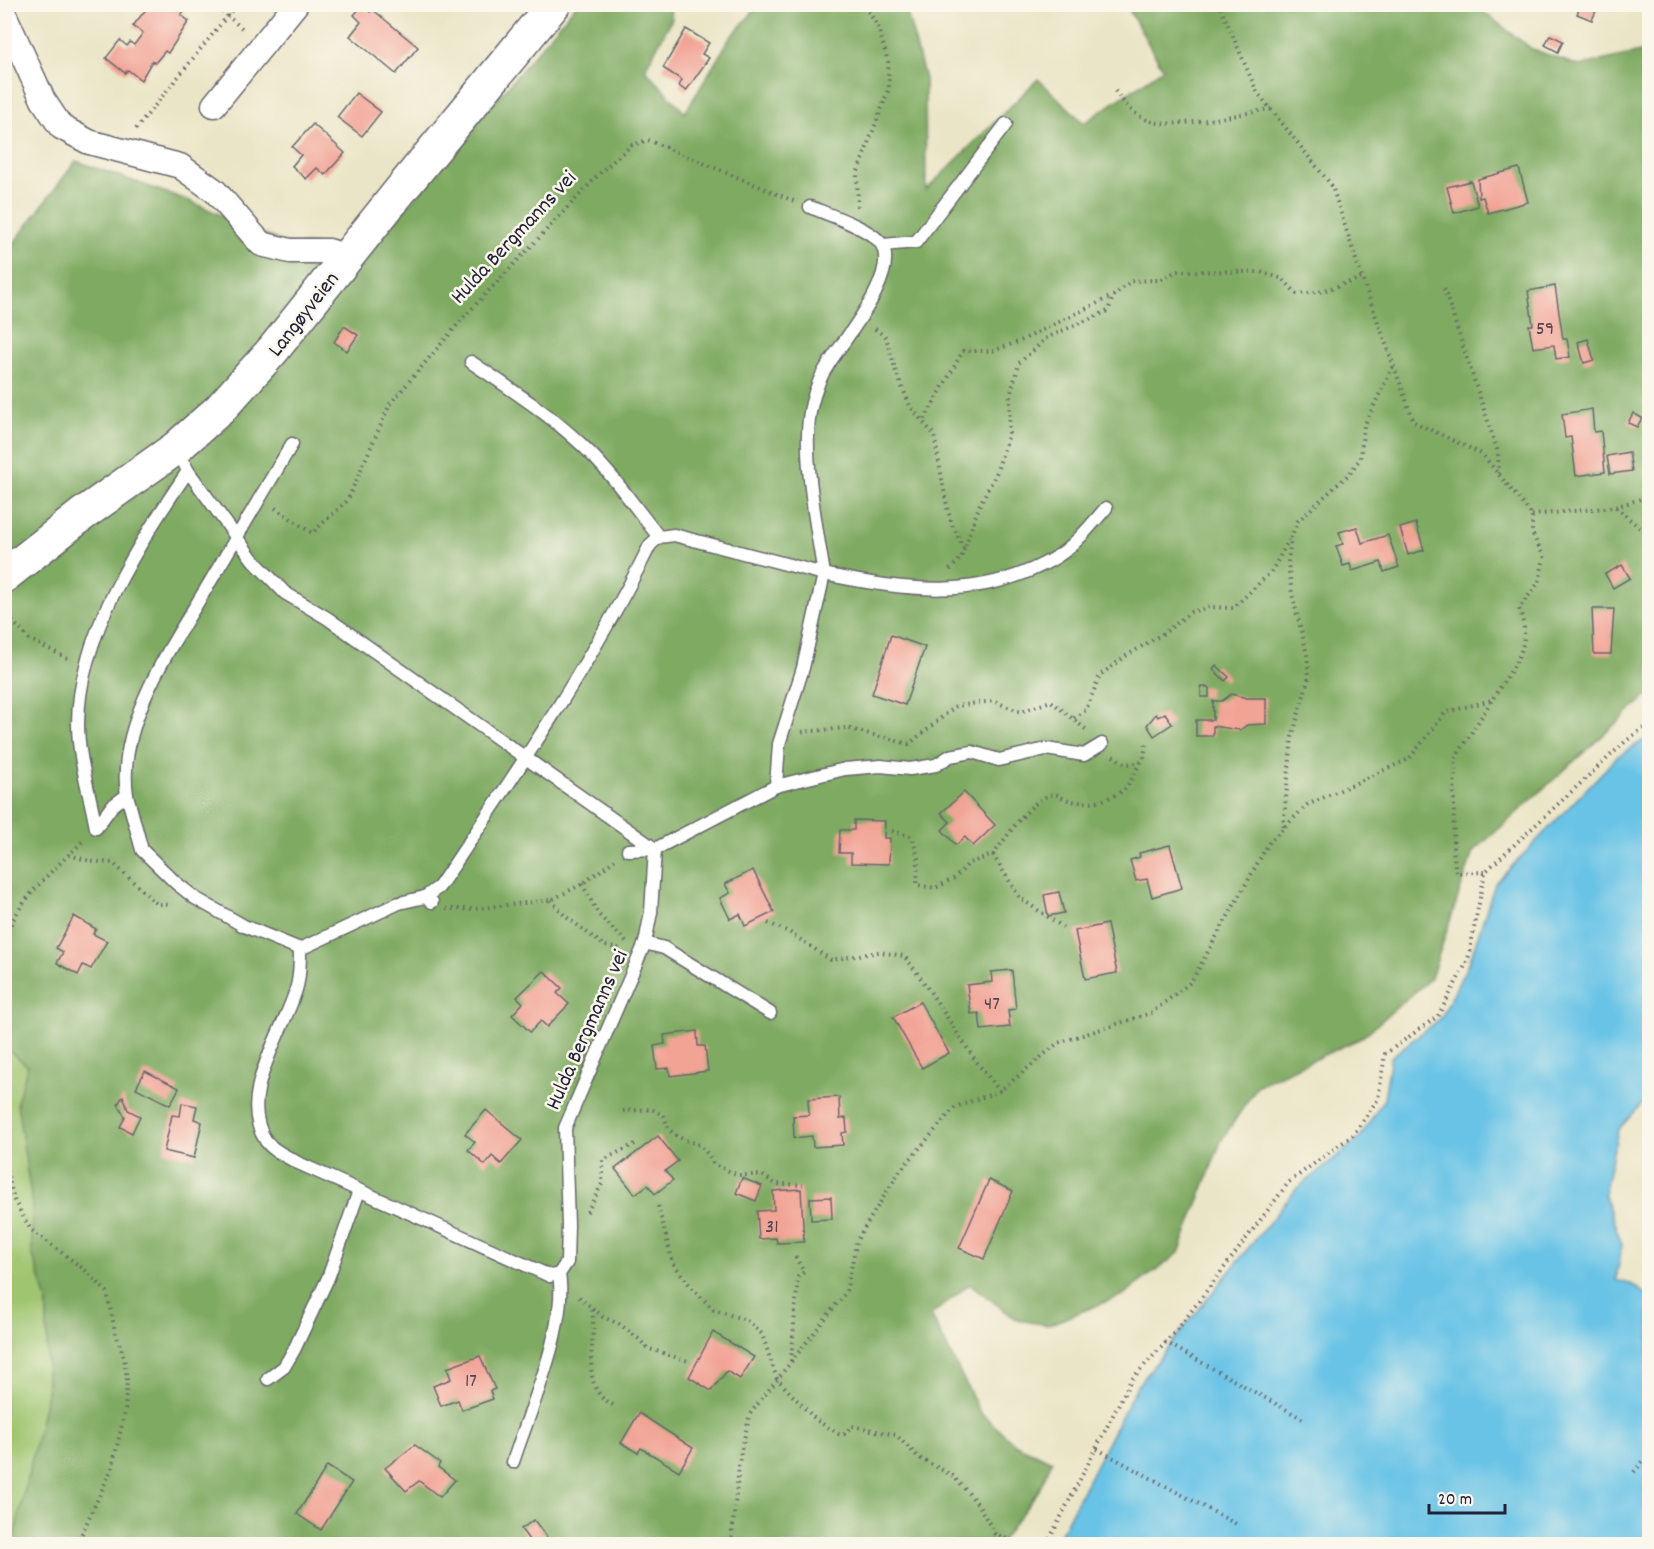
<svg xmlns="http://www.w3.org/2000/svg" width="1654" height="1549" viewBox="0 0 1654 1549" font-family="Dekko,sans-serif">
<rect width="100%" height="100%" fill="#fbf7ec"/>
<filter id="ink" filterUnits="userSpaceOnUse"><feTurbulence type="fractalNoise" baseFrequency=".0167" numOctaves="2"/><feDisplacementMap in="SourceGraphic" scale="12" xChannelSelector="R" yChannelSelector="G"/><feConvolveMatrix kernelMatrix="1 2 1 2 8 2 1 2 1" color-interpolation-filters="sRGB"/></filter>
<filter id="wash" filterUnits="userSpaceOnUse"><feTurbulence type="fractalNoise" baseFrequency=".008" numOctaves="4" result="noise"/><feDisplacementMap in="SourceGraphic" scale="24" xChannelSelector="R" yChannelSelector="G"/><feGaussianBlur stdDeviation="1.35" result="paint"/><feColorMatrix in="noise" values="0 0 0 0 0 0 0 0 0 0 0 0 0 0 0 0 0 1.4 0 .05"/><feComposite in="paint" operator="in"/></filter>
<g filter="url(#wash)">
<rect width="100%" height="100%" fill="#ebe5c7"/>
<polygon fill="#9fc570" stroke="#607456" stroke-width="1.5" points="4,1047 28,1066 17,1102 32,1203 32,1252 47,1300 47,1393 14,1537 10,1544 4,1544"/>
<polygon fill="#7faa62" stroke="#50664e" stroke-width="1.5" points="576,5 669,5 672,19 645,69 685,113 730,38 759,5 905,5 925,79 926,190 1038,79 1084,123 1163,69 1126,5 1474,5 1532,49 1579,66 1649,50 1649,694 1473,852 1431,978 1361,1038 1258,1085 1221,1141 1179,1253 1123,1295 1048,1325 1017,1320 970,1284 931,1315 980,1412 1016,1445 1052,1461 1039,1490 999,1544 10,1544 14,1537 47,1393 47,1300 32,1252 32,1203 17,1102 28,1066 4,1047 4,256 76,161 187,200 287,244 374,246"/>
<polygon fill="#68c3e6" stroke="#457290" stroke-width="1.5" points="1649,737 1649,1096 1618,1130 1604,1194 1622,1245 1616,1280 1633,1285 1649,1297 1649,1544 1055,1544 1137,1386 1297,1188 1359,1139 1384,1099 1391,1057 1441,1018 1470,960 1495,884 1618,756"/>
<g id="blocks">
<g fill="#f1a394">
<polygon points="150,4 189,4 181,15 189,21 168,53 165,51 155,63 152,61 141,80 128,70 125,73 106,58 120,40 127,46 130,42 134,45 143,33 133,26"/>
<polygon points="429,4 447,4 441,13"/>
<polygon points="1581,4 1599,4 1592,20 1577,14"/>
<polygon points="363,5 370,12 372,9 418,47 396,74 350,36 361,22 354,15"/>
<polygon points="686,29 709,43 702,54 709,58 686,91 679,86 682,80 663,68"/>
<polygon points="1550,35 1563,41 1558,52 1545,45"/>
<polygon points="356,93 381,112 362,136 337,117"/>
<polygon points="313,124 345,153 325,175 317,168 306,179 292,166 301,155 292,147"/>
<polygon points="1519,168 1528,202 1488,213 1483,197 1479,198 1478,179"/>
<polygon points="1471,181 1478,206 1454,213 1447,187"/>
<polygon points="1555,286 1563,339 1567,339 1570,357 1556,359 1554,345 1533,348 1529,325 1533,325 1528,291"/>
<polygon points="344,326 358,335 347,351 334,342"/>
<polygon points="1588,339 1594,360 1584,363 1578,342"/>
<polygon points="1592,409 1594,432 1601,431 1605,472 1576,476 1571,437 1565,438 1562,414"/>
<polygon points="1633,413 1642,418 1637,427 1628,423"/>
<polygon points="1629,452 1632,471 1610,474 1607,456"/>
<polygon points="1416,523 1424,550 1408,555 1400,528"/>
<polygon points="1357,527 1362,543 1388,535 1399,567 1384,572 1381,562 1352,571 1350,564 1343,566 1336,546 1343,544 1339,532"/>
<polygon points="1622,565 1630,578 1613,588 1605,574"/>
<polygon points="1592,609 1614,609 1611,654 1594,654"/>
<polygon points="891,635 925,647 905,705 872,694"/>
<polygon points="1216,665 1229,677 1225,681 1213,669"/>
<rect x="1201" y="687" width="8" height="10"/>
<polygon points="1231,694 1247,698 1266,698 1266,724 1247,725 1240,730 1213,726 1213,736 1196,736 1196,720 1213,720 1213,701 1222,701"/>
<polygon points="1165,713 1172,724 1154,736 1147,725 1156,714 1158,717"/>
<polygon points="964,792 995,825 973,846 965,837 956,845 942,830 950,822 941,813"/>
<polygon points="854,820 885,821 884,838 890,838 889,864 851,863 851,853 839,853 840,830 854,830"/>
<polygon points="1170,845 1182,888 1152,897 1147,879 1136,881 1130,860 1140,857 1139,853"/>
<polygon points="753,870 774,912 745,926 740,914 730,919 720,898 730,893 725,884"/>
<polygon points="1059,892 1064,913 1048,916 1044,895"/>
<polygon points="74,916 96,929 93,934 107,941 91,969 83,965 78,975 57,963 63,952 56,948"/>
<polygon points="1107,924 1117,973 1085,979 1075,931"/>
<polygon points="1012,970 1016,1009 1008,1010 1010,1027 981,1030 979,1013 971,1014 967,985 992,982 991,972"/>
<polygon points="544,971 562,988 557,993 569,1004 547,1027 541,1021 530,1032 512,1015 523,1003 517,997"/>
<polygon points="920,1002 949,1053 922,1068 893,1017"/>
<polygon points="697,1031 698,1046 705,1046 708,1071 670,1076 669,1068 657,1069 654,1046 665,1044 664,1035"/>
<polygon points="145,1071 179,1088 170,1105 136,1088"/>
<polygon points="123,1096 128,1110 140,1116 132,1133 120,1127 125,1117 118,1104"/>
<polygon points="839,1097 840,1119 846,1118 847,1132 842,1133 843,1145 813,1147 812,1136 794,1138 793,1116 809,1115 808,1099"/>
<polygon points="182,1103 197,1106 194,1119 202,1122 194,1158 164,1151 172,1115 180,1116"/>
<polygon points="486,1110 522,1140 501,1164 492,1156 485,1165 468,1150 475,1142 465,1134"/>
<polygon points="658,1136 678,1161 665,1171 673,1180 655,1194 648,1185 635,1194 615,1169"/>
<polygon points="742,1178 762,1186 756,1201 736,1193"/>
<polygon points="989,1180 1013,1191 984,1259 959,1248"/>
<polygon points="801,1189 804,1242 777,1243 776,1238 759,1239 757,1211 774,1210 773,1191"/>
<polygon points="831,1197 832,1219 811,1220 810,1198"/>
<polygon points="713,1332 754,1357 740,1379 727,1371 711,1391 689,1377"/>
<polygon points="480,1356 495,1389 490,1391 493,1399 462,1410 458,1400 441,1406 433,1386 451,1379 447,1368"/>
<polygon points="639,1413 693,1448 679,1471 641,1448 638,1453 621,1443"/>
<polygon points="415,1445 440,1463 438,1467 455,1480 440,1497 419,1481 406,1491 385,1468"/>
<polygon points="327,1466 352,1482 321,1530 297,1514"/>
<polygon points="534,1520 548,1539 540,1544 532,1544 521,1529"/>
</g>
</g>
</g>
<g filter="url(#ink)">
<use href="#blocks" fill-opacity="0" stroke="#68666c" stroke-width="1.5"/>
<g fill="none" stroke-linecap="round" stroke-linejoin="round">
<g stroke="#68666c" stroke-width="15">
<g id="service">
<polyline points="883,245 916,242 1006,124"/>
<path d="M471,362C509,388 548,413 582,445C611,472 634,506 659,537"/>
<path d="M185,465L188,471C140,542 78,635 78,724C78,758 90,794 96,828L112,806L127,795L142,850L176,883L195,898L244,926L300,949L399,903L425,897L432,902"/>
<path d="M188,471L253,560L285,593L327,618L655,849L651,912L645,943L565,1128L568,1226L567,1262L559,1274L550,1276L296,1162C286,1156 272,1150 266,1141C235,1095 286,1030 297,986C300,975 300,961 300,949"/>
<polyline points="776,786 845,769 881,766 910,769 936,765 950,756 972,752 999,760 1046,749 1084,755 1102,744"/>
<path d="M127,795C116,723 175,641 210,582C237,536 265,490 292,444"/>
<path d="M628,850L655,849L776,786L779,744L803,668L824,574C903,591 980,601 1053,559C1074,547 1090,526 1106,508"/>
<path d="M425,897L439,887C514,776 590,666 650,545L659,537L674,535L824,574C817,530 800,445 812,403C815,391 821,375 828,365C844,339 899,276 882,245C873,229 827,214 810,207"/>
<polyline points="645,943 664,948 770,1013"/>
<polyline points="268,1379 284,1367 294,1350 328,1278 359,1191"/>
<path d="M513,1462C529,1412 568,1325 559,1274"/>
</g>
</g>
<g stroke="#68666c" stroke-width="27">
<g id="minor">
<polyline points="4,14 43,100 61,127 89,142 180,166 215,191 261,244 290,251 329,251 346,257"/>
<polyline points="214,105 296,4"/>
</g>
</g>
<g stroke="#68666c" stroke-width="36">
<polyline id="secondary" points="4,576 83,514 176,448 220,409 273,350 399,192 554,4"/>
</g>
<g stroke="#68666c" stroke-width="4" stroke-dasharray="1.5 4.5" stroke-linecap="butt">
<polyline points="213,4 243,29"/>
<path d="M1115,91C1124,104 1135,116 1150,121C1175,130 1242,113 1271,109"/>
<polyline points="136,129 237,4"/>
<polyline points="858,207 857,174 889,88 888,62 878,26 863,4"/>
<polyline points="1444,289 1498,452 1499,475"/>
<polyline points="875,329 886,337 896,372 910,406 923,422"/>
<polyline points="1616,507 1650,537"/>
<polyline points="275,508 312,533 347,501 390,404 464,317 605,168 632,145 648,140 794,201"/>
<polyline points="1532,515 1615,507 1650,496"/>
<polyline points="964,548 952,525 947,507 934,435 923,422 963,351 992,351 1018,342 1112,296"/>
<polyline points="950,570 961,558 979,506 996,474 1009,434 1010,396 1019,363 1048,337 1108,311 1113,296 1131,281 1160,280 1177,271 1261,272 1283,279 1297,294 1319,292 1362,278"/>
<polyline points="4,612 29,639 71,660"/>
<polyline points="1074,718 1086,710 1100,675 1126,656 1164,633 1191,612 1209,607 1233,608 1271,572 1289,540"/>
<polyline points="802,732 846,728 909,744 956,706 993,701 1021,712 1051,701 1089,732"/>
<polyline points="1113,756 1125,764 1140,763 1144,758 1146,741"/>
<polyline points="1283,827 1292,737 1309,677 1307,654 1292,594 1288,562 1291,537 1298,521 1350,473 1360,459 1364,426 1394,364"/>
<polyline points="892,831 912,837 918,857 917,885 935,888 955,878 969,863 993,855 1020,898 1063,927"/>
<polyline points="69,855 90,861 113,863 157,904 172,904"/>
<path d="M993,855C1006,838 1030,800 1051,795C1058,793 1061,798 1068,800C1084,805 1109,801 1122,791C1130,786 1135,771 1140,763"/>
<polyline points="1485,872 1456,873 1453,850 1455,759 1492,700"/>
<polyline points="582,884 599,915 627,943"/>
<polyline points="551,900 565,916 605,946 623,949"/>
<polyline points="446,909 472,909 551,900 582,884 615,860"/>
<path d="M768,923L789,932L831,960L879,952L904,956C939,999 963,1049 1000,1091"/>
<path d="M4,941C18,898 53,871 84,840"/>
<polyline points="623,1111 652,1109 664,1116 668,1129 678,1137 702,1146 713,1163 726,1170 739,1175 762,1175 776,1184 803,1185"/>
<polyline points="4,1159 14,1200 31,1230 85,1270 107,1292 115,1331 124,1357 127,1380 125,1411 112,1468 77,1544"/>
<polyline points="658,1206 673,1263 691,1287 714,1310 746,1320 762,1334 777,1379 816,1420 839,1434 844,1434 852,1426 896,1435 918,1457 953,1476 978,1504 995,1534 1020,1544"/>
<polyline points="587,1212 602,1184 603,1160 635,1144"/>
<polyline points="579,1297 603,1317 619,1324 639,1339 647,1348 688,1361"/>
<path d="M592,1310C598,1343 576,1389 615,1406"/>
<polyline points="1165,1342 1303,1419"/>
<polyline points="791,1361 798,1277 804,1272 795,1256"/>
<polyline points="1097,1449 1236,1524"/>
<polyline points="1634,1472 1650,1453"/>
<path d="M731,1544L740,1456L750,1414L846,1292L857,1240L899,1172L955,1107L1000,1091L1058,1043L1151,1013L1191,982L1270,841L1307,805L1409,759L1446,712L1492,700C1513,665 1534,649 1519,608L1539,582L1544,557L1532,533V515L1482,454L1414,422L1362,278L1332,186L1257,92L1219,4"/>
<polyline points="1047,1544 1131,1380 1177,1330 1289,1182 1353,1135 1378,1099 1385,1054 1438,1016 1468,960 1485,872 1626,741 1650,723"/>
</g>
<use href="#service" stroke="#fff" stroke-width="12"/>
<use href="#minor" stroke="#fff" stroke-width="24"/>
<use href="#secondary" stroke="#fff" stroke-width="33"/>
</g>
</g>
<g text-anchor="middle" stroke-width="5" stroke-linejoin="round" paint-order="stroke">
<g font-size="20" fill="#564251">
<text x="1545" y="334">59</text>
<text x="992" y="1009">47</text>
<text x="772" y="1232">31</text>
<text x="471" y="1386">17</text>
</g>
<g font-size="22" fill="#22223b" stroke="#fbf7ec">
<text transform="translate(512 236) rotate(-47)" y="8">Hulda Bergmanns vei</text>
<text transform="translate(302 313) rotate(-52)" y="8">Langøyveien</text>
<text transform="translate(585 1029) rotate(-66)" y="8">Hulda Bergmanns vei</text>
</g>
</g>
<rect width="1654" height="1549" fill="none" stroke="#fbf7ec" stroke-width="24"/>
<path d="M1429 1504v9h76v-9" fill="none" stroke="#22223b" stroke-width="3"/>
<text x="1438" y="1504" font-size="18" fill="#22223b" stroke="#fbf7ec" stroke-width="4.5" paint-order="stroke">20 m</text>
</svg>
